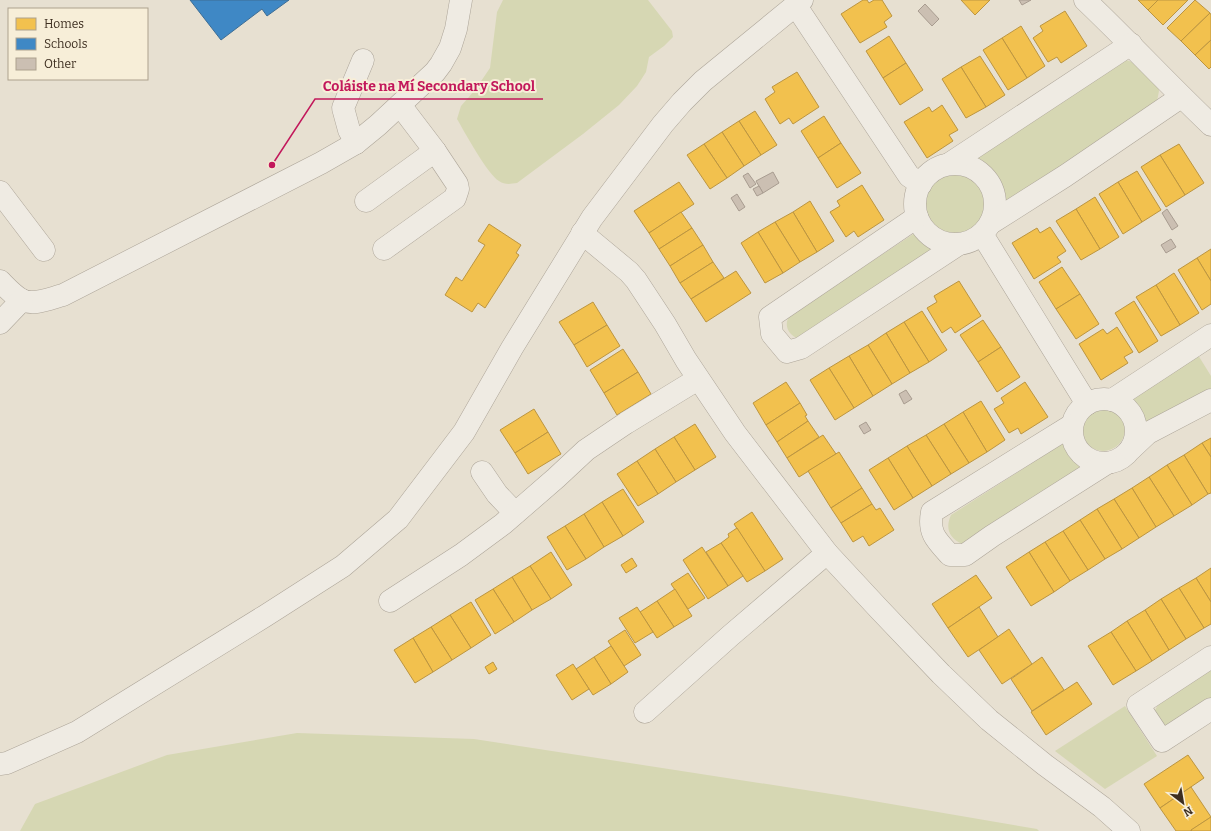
<svg xmlns="http://www.w3.org/2000/svg" width="1211" height="831" viewBox="0 0 1211 831" font-family="Bitter,serif">
<rect width="100%" height="100%" fill="#e7e0d1"/>
<g fill="#d6d7b3">
<path d="M503,0H648L672,31L673,37L664,46L649,57L646,72L637,86L619,105L583,134L517,183C510,184 505,185 499,181C488,175 464,131 457,119L461,106L475,90L490,68L497,12Z"/>
<path d="M1126,60L1138,64L1158,85L1159,91L1157,101L1006,203C1001,181 992,170 973,158Z"/>
<circle cx="956" cy="205" r="31"/>
<path d="M915,233L923,242L936,252L799,339C788,335 783,325 790,315Z"/>
<path d="M1198,355L1211,376V388L1144,430C1140,417 1137,409 1127,399Z"/>
<circle cx="1103" cy="429" r="22"/>
<path d="M1066,441C1071,454 1077,461 1089,468L962,544C949,538 945,528 951,515Z"/>
<polygon points="1211,669 1211,702 1165,727 1154,712 1159,703"/>
<polygon points="1125,706 1157,756 1105,789 1055,751"/>
<polygon points="297,733 474,739 844,796 1037,829 1039,831 20,831 35,804 167,755"/>
</g>
<g fill="#f2c14e" stroke="#bc9540">
<polygon points="863,0 867,0 869,3 874,0 882,0 892,16 884,22 887,27 860,43 841,14"/>
<polygon points="961,0 990,0 975,15"/>
<polygon points="1138,0 1158,0 1148,10"/>
<polygon points="1158,0 1188,0 1163,25 1148,10"/>
<polygon points="1195,0 1210,13 1181,41 1167,28"/>
<polygon points="1065,11 1087,46 1061,63 1057,57 1048,62 1033,38 1043,31 1040,26"/>
<polygon points="1210,13 1211,15 1211,40 1195,55 1181,41"/>
<polygon points="1021,26 1045,66 1027,78 1002,38"/>
<polygon points="889,36 906,63 883,78 866,51"/>
<polygon points="1002,38 1027,78 1008,90 983,50"/>
<polygon points="1211,40 1211,67 1209,69 1195,55"/>
<polygon points="980,56 1005,95 986,107 961,67"/>
<polygon points="906,63 923,90 900,105 883,78"/>
<polygon points="961,67 986,107 966,118 942,79"/>
<polygon points="797,72 819,107 793,124 789,118 780,124 765,99 775,92 772,87"/>
<polygon points="942,105 958,130 949,135 953,141 927,158 904,122 929,107 932,112"/>
<polygon points="755,111 777,145 761,155 739,121"/>
<polygon points="824,116 841,143 818,158 801,131"/>
<polygon points="739,121 761,155 744,166 722,132"/>
<polygon points="722,132 744,166 727,178 704,144"/>
<polygon points="841,143 861,173 837,188 818,158"/>
<polygon points="704,144 727,178 710,189 687,155"/>
<polygon points="1179,144 1204,183 1185,195 1160,155"/>
<polygon points="1160,155 1185,195 1166,207 1141,167"/>
<polygon points="1137,171 1161,210 1142,222 1118,182"/>
<polygon points="679,182 694,204 649,233 634,211"/>
<polygon points="1118,182 1142,222 1123,234 1099,194"/>
<polygon points="862,185 884,220 858,237 854,231 846,237 830,212 840,206 837,201"/>
<polygon points="1095,197 1119,237 1100,249 1076,209"/>
<polygon points="810,201 834,241 817,252 793,212"/>
<polygon points="1076,209 1100,249 1081,260 1056,221"/>
<polygon points="681,212 692,228 659,249 649,233"/>
<polygon points="793,212 817,252 800,262 775,222"/>
<polygon points="775,222 800,262 783,273 758,232"/>
<polygon points="489,224 521,245 516,253 519,255 485,308 478,303 472,312 445,295 456,277 462,281 485,245 478,241"/>
<polygon points="1050,227 1066,251 1057,257 1061,262 1034,279 1012,243 1037,228 1040,233"/>
<polygon points="692,228 703,245 670,266 659,249"/>
<polygon points="758,232 783,273 765,283 741,243"/>
<polygon points="703,245 713,262 680,283 670,266"/>
<polygon points="1211,249 1211,281 1197,258"/>
<polygon points="1197,258 1211,281 1211,304 1202,310 1178,270"/>
<polygon points="713,262 724,278 691,299 680,283"/>
<polygon points="1062,267 1080,294 1056,309 1039,282"/>
<polygon points="736,271 751,293 706,322 691,299"/>
<polygon points="1174,273 1199,313 1180,325 1156,285"/>
<polygon points="959,281 981,316 955,333 951,327 942,333 927,308 937,302 934,296"/>
<polygon points="1156,285 1180,325 1161,336 1136,297"/>
<polygon points="1080,294 1099,324 1076,339 1056,309"/>
<polygon points="1134,301 1158,341 1139,353 1115,313"/>
<polygon points="593,302 607,325 574,345 559,322"/>
<polygon points="922,311 947,350 929,362 904,322"/>
<polygon points="983,320 1001,347 978,362 960,335"/>
<polygon points="904,322 929,362 910,373 886,333"/>
<polygon points="607,325 620,346 587,367 574,345"/>
<polygon points="1117,327 1133,352 1124,357 1128,363 1101,380 1079,344 1103,329 1107,334"/>
<polygon points="886,333 910,373 892,384 868,345"/>
<polygon points="868,345 892,384 873,396 849,356"/>
<polygon points="1001,347 1020,377 997,392 978,362"/>
<polygon points="623,349 638,372 604,393 590,370"/>
<polygon points="849,356 873,396 854,408 829,368"/>
<polygon points="829,368 854,408 835,420 810,380"/>
<polygon points="638,372 651,394 617,415 604,393"/>
<polygon points="786,382 800,403 766,425 753,403"/>
<polygon points="1025,382 1048,417 1021,434 1018,428 1009,433 994,409 1004,403 1001,398"/>
<polygon points="981,401 1005,440 987,452 963,412"/>
<polygon points="800,403 807,415 805,416 808,421 777,442 766,425"/>
<polygon points="534,409 548,432 515,453 500,430"/>
<polygon points="963,412 987,452 969,463 944,424"/>
<polygon points="808,421 819,437 787,458 777,442"/>
<polygon points="695,424 716,457 695,470 674,437"/>
<polygon points="944,424 969,463 951,474 926,435"/>
<polygon points="548,432 561,454 528,474 515,453"/>
<polygon points="823,435 836,454 799,477 787,458"/>
<polygon points="926,435 951,474 932,486 907,446"/>
<polygon points="674,437 695,470 676,482 655,449"/>
<polygon points="1211,438 1211,457 1202,443"/>
<polygon points="1202,443 1211,457 1211,493 1208,494 1184,455"/>
<polygon points="907,446 932,486 913,498 888,458"/>
<polygon points="655,449 676,482 658,494 637,461"/>
<polygon points="839,452 862,488 831,508 808,471"/>
<polygon points="1184,455 1208,494 1192,505 1167,465"/>
<polygon points="888,458 913,498 894,510 869,470"/>
<polygon points="637,461 658,494 638,506 617,474"/>
<polygon points="1167,465 1192,505 1174,516 1149,477"/>
<polygon points="1149,477 1174,516 1156,527 1132,488"/>
<polygon points="862,488 872,504 841,523 831,508"/>
<polygon points="1132,488 1156,527 1139,538 1114,499"/>
<polygon points="623,489 644,522 623,536 602,502"/>
<polygon points="1114,499 1139,538 1122,549 1097,509"/>
<polygon points="602,502 623,536 604,547 584,514"/>
<polygon points="872,504 876,510 880,508 894,530 869,546 863,536 853,542 841,523"/>
<polygon points="1097,509 1122,549 1105,559 1080,520"/>
<polygon points="752,512 783,559 765,571 734,524"/>
<polygon points="584,514 604,547 586,559 565,526"/>
<polygon points="1080,520 1105,559 1088,570 1063,531"/>
<polygon points="565,526 586,559 567,570 547,537"/>
<polygon points="737,528 765,571 747,582 721,543 729,537 728,534"/>
<polygon points="1063,531 1088,570 1070,581 1045,542"/>
<polygon points="1045,542 1070,581 1054,592 1029,552"/>
<polygon points="721,543 743,576 728,586 706,552"/>
<polygon points="702,547 728,586 708,599 683,560"/>
<polygon points="551,552 572,585 551,599 530,566"/>
<polygon points="1029,552 1054,592 1031,606 1006,567"/>
<polygon points="632,558 637,566 626,573 621,565"/>
<polygon points="530,566 551,599 532,610 512,577"/>
<polygon points="1211,568 1211,602 1196,578"/>
<polygon points="688,573 705,598 688,609 671,584"/>
<polygon points="976,575 992,598 948,628 932,604"/>
<polygon points="512,577 532,610 514,622 493,589"/>
<polygon points="1196,578 1211,602 1211,624 1204,628 1179,588"/>
<polygon points="1179,588 1204,628 1186,639 1161,599"/>
<polygon points="493,589 514,622 495,634 475,600"/>
<polygon points="675,589 692,616 674,627 657,601"/>
<polygon points="1161,599 1186,639 1169,650 1145,610"/>
<polygon points="657,601 674,627 657,638 640,612"/>
<polygon points="471,602 491,635 471,648 450,615"/>
<polygon points="637,607 653,632 635,643 619,618"/>
<polygon points="979,607 998,637 968,657 948,628"/>
<polygon points="1145,610 1169,650 1152,661 1127,621"/>
<polygon points="450,615 471,648 452,660 431,627"/>
<polygon points="1127,621 1152,661 1136,671 1111,632"/>
<polygon points="431,627 452,660 433,672 413,638"/>
<polygon points="1009,629 1032,664 1002,684 979,650"/>
<polygon points="625,630 641,655 624,666 608,641"/>
<polygon points="1111,632 1136,671 1113,685 1088,646"/>
<polygon points="413,638 433,672 415,683 394,650"/>
<polygon points="611,646 628,672 611,684 594,657"/>
<polygon points="594,657 611,684 593,695 576,669"/>
<polygon points="1042,657 1064,690 1032,711 1011,679"/>
<polygon points="493,662 497,669 489,674 485,667"/>
<polygon points="573,664 589,689 572,700 556,675"/>
<polygon points="1077,682 1092,704 1046,735 1031,712"/>
<polygon points="1188,755 1204,778 1160,808 1144,784"/>
<polygon points="1191,787 1211,817 1190,831 1176,831 1160,808"/>
<polygon points="1211,817 1211,831 1192,831 1191,830"/>
</g>
<polygon fill="#3f88c5" stroke="#3e6d94" points="190,0 289,0 267,16 262,9 221,40"/>
<g fill="#cbbfb2" stroke="#a89c90">
<polygon points="1019,0 1031,0 1022,5"/>
<polygon points="925,4 939,19 932,26 918,11"/>
<polygon points="773,172 779,183 763,193 756,181"/>
<polygon points="748,173 756,184 750,188 743,176"/>
<polygon points="759,186 763,193 757,196 753,189"/>
<polygon points="737,194 745,207 739,211 731,198"/>
<polygon points="1167,209 1178,226 1172,230 1162,213"/>
<polygon points="1171,239 1176,247 1166,253 1161,245"/>
<polygon points="906,390 912,399 904,404 899,394"/>
<polygon points="866,422 871,430 864,434 859,426"/>
</g>
<g fill="none" stroke-linecap="round" stroke-linejoin="round">
<g stroke="#ada599" stroke-width="23">
<g id="minor">
<path d="M1085,0C1128,41 1168,84 1211,125"/>
<polyline points="796,6 909,176 921,184"/>
<polyline points="356,143 349,130 343,108 363,60"/>
<circle cx="955" cy="204" r="40"/>
<polyline points="949,164 1131,44"/>
<polyline points="0,192 44,250"/>
<polyline points="366,201 435,151"/>
<polyline points="917,217 770,317 772,334 787,352 801,348 959,244"/>
<polyline points="991,223 1065,176 1181,97"/>
<polyline points="582,233 629,272 636,280 665,324 686,360 735,433 827,553 879,609 941,674 989,720 1045,765 1102,807 1129,831"/>
<polyline points="982,234 1087,404"/>
<polyline points="384,249 455,198 458,189 457,184 435,151 400,105"/>
<path d="M0,281C6,287 14,296 22,300C34,306 51,298 63,295L321,163L356,143L378,125L435,72L441,64L450,48L456,29L461,0"/>
<polyline points="0,323 22,300"/>
<circle cx="1104" cy="431" r="32"/>
<polyline points="1112,400 1211,335"/>
<path d="M1072,425L932,512C928,533 936,540 950,555H965L992,536L1107,463"/>
<polyline points="1131,449 1148,433 1211,400"/>
<polyline points="482,472 497,494 515,513"/>
<polyline points="390,601 461,555 503,524 556,478 586,450 626,423 698,379"/>
<polyline points="1211,657 1138,705 1162,741 1211,709"/>
<polyline points="645,712 730,636 827,553"/>
<polyline points="0,764 7,763 77,732 265,616 343,566 398,519 464,432 512,348 592,218 663,124 682,102 703,81 802,0"/>
</g>
</g>
<use href="#minor" stroke="#efebe3" stroke-width="22"/>
</g>
<path fill="none" stroke="#c2185b" stroke-width="1.5" d="M272 165L315 99H543"/>
<circle fill="#c2185b" stroke="#f7eed8" stroke-width="1.5" cx="272" cy="165" r="4"/>
<g font-size="14" text-anchor="middle" font-weight="bold" fill="#c2185b" stroke="#f7eed8" stroke-width="4" stroke-linejoin="round" paint-order="stroke">
<text x="429" y="91">Coláiste na Mí Secondary School</text>
</g>
<rect x="8" y="8" width="140" height="72" fill="#f7eed8" stroke="#ada18e"/>
<rect x="16" y="18" width="20" height="12" fill="#f2c14e" stroke="#ada18e"/>
<text x="44" y="28" font-size="12" fill="#3d2e20">Homes</text>
<rect x="16" y="38" width="20" height="12" fill="#3f88c5" stroke="#ada18e"/>
<text x="44" y="48" font-size="12" fill="#3d2e20">Schools</text>
<rect x="16" y="58" width="20" height="12" fill="#cbbfb2" stroke="#ada18e"/>
<text x="44" y="68" font-size="12" fill="#3d2e20">Other</text>
<g transform="translate(1183 803) rotate(149)" stroke="#f7eed8" stroke-width="3" paint-order="stroke">
<path d="M0-3L7 15L0 10L-7 15Z" fill="#3d2e20"/>
<text y="-6" font-size="11" font-weight="bold" text-anchor="middle" fill="#3d2e20">N</text>
</g>
</svg>
